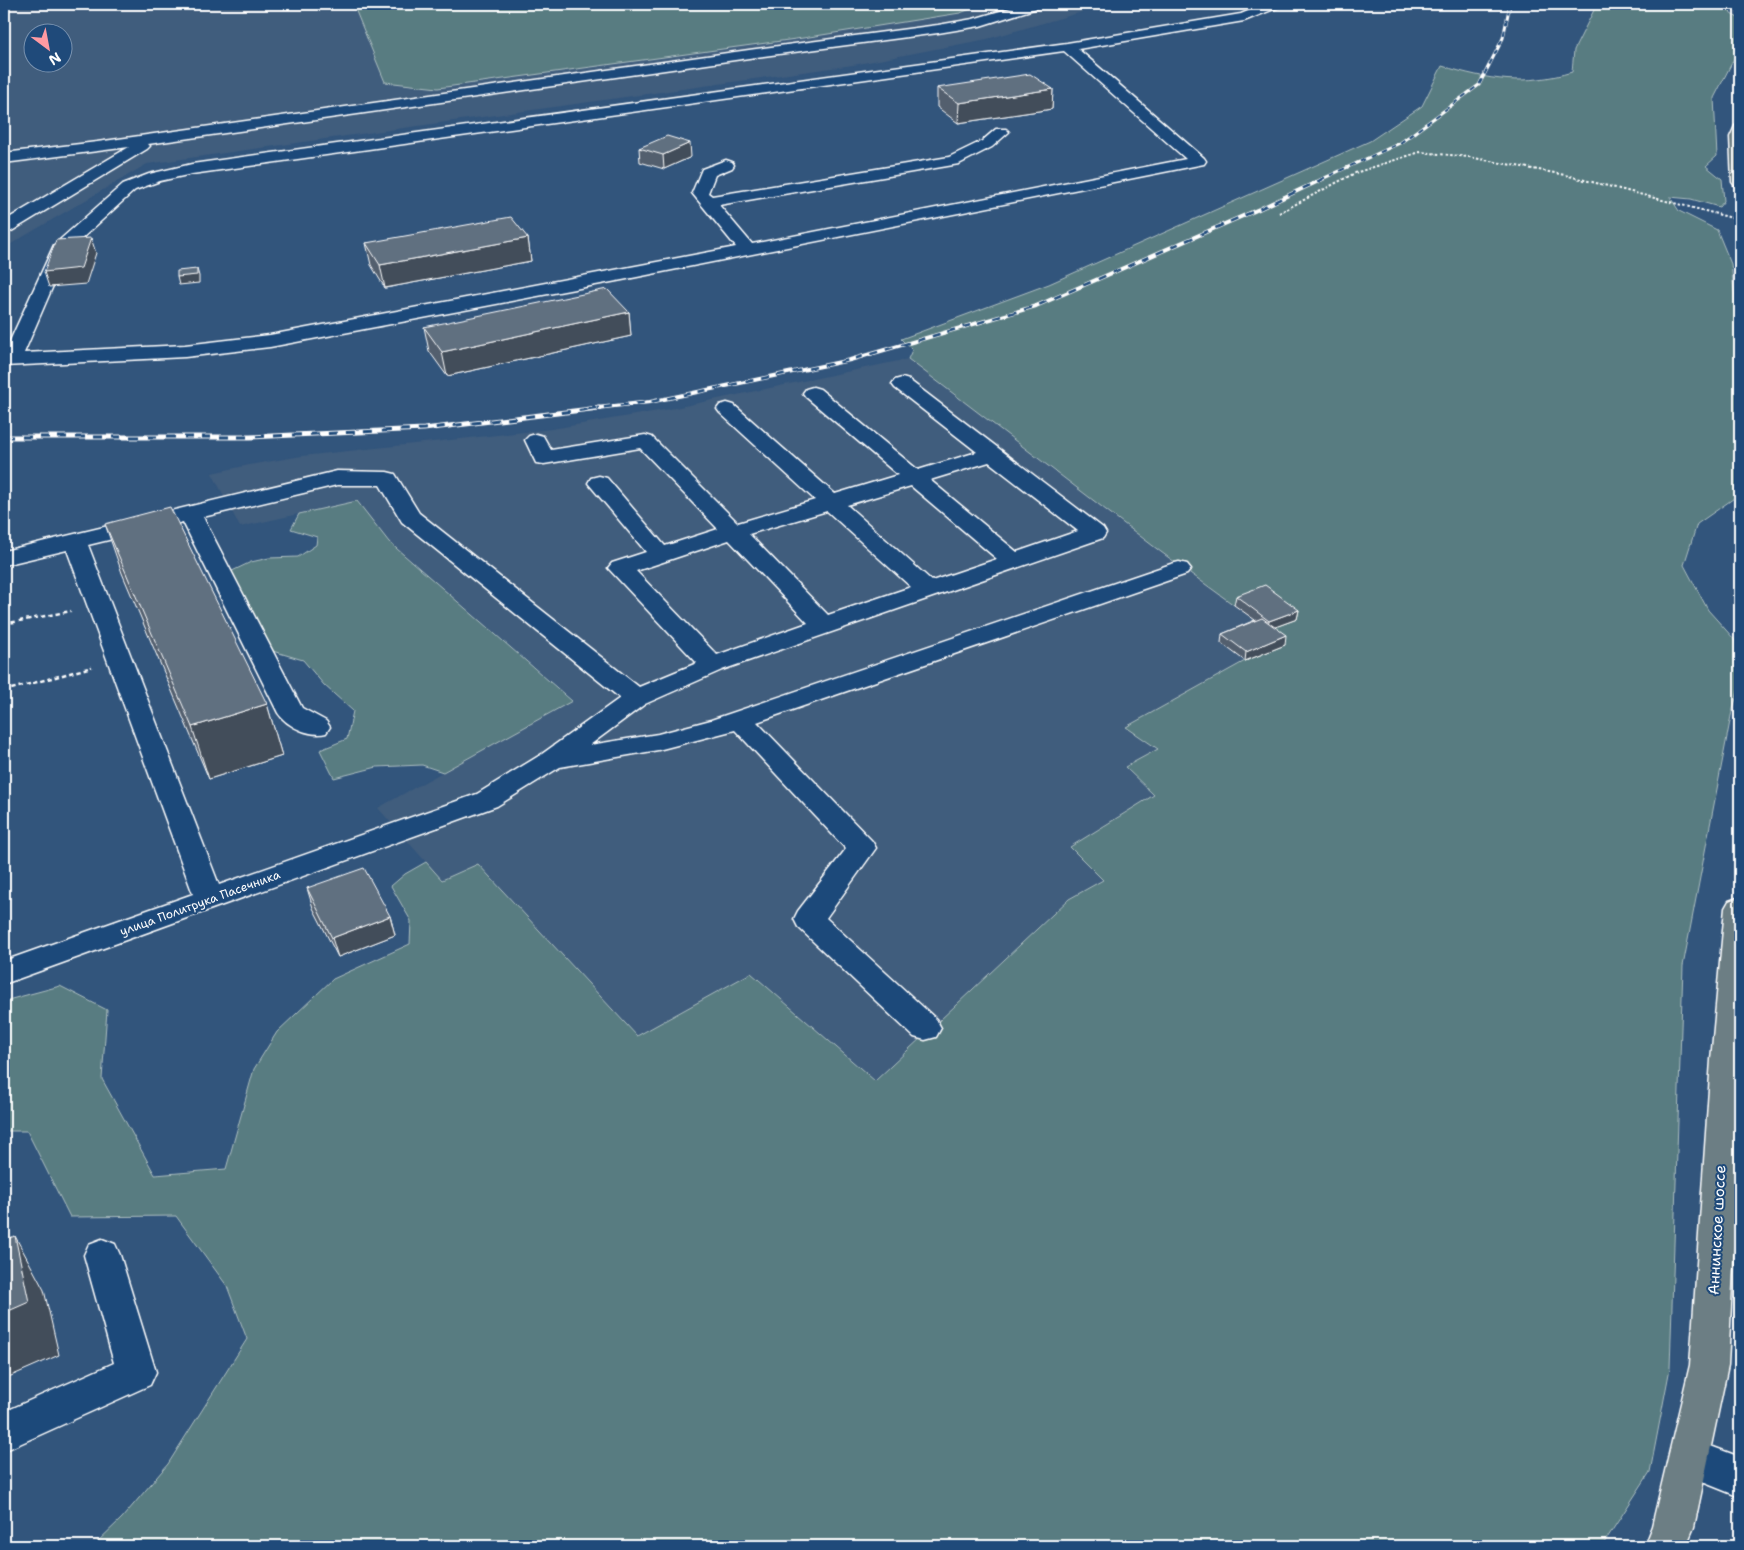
<svg xmlns="http://www.w3.org/2000/svg" width="1744" height="1550" viewBox="0 0 1744 1550" font-family="'Shantell Sans',sans-serif">
<rect width="100%" height="100%" fill="#32557c"/>
<filter id="ink" filterUnits="userSpaceOnUse"><feTurbulence type="fractalNoise" baseFrequency=".02" numOctaves="2"/><feDisplacementMap in="SourceGraphic" scale="10" xChannelSelector="R" yChannelSelector="G"/><feConvolveMatrix kernelMatrix="1 2 1 2 8 2 1 2 1" color-interpolation-filters="sRGB"/></filter>
<g filter="url(#ink)">
<g fill="#405d7d" fill-rule="evenodd">
<path d="M4,4H1110L987,39L853,65L147,164L4,248ZM32,32H62V62H32Z"/>
<polygon points="908,359 1161,552 1234,605 1297,619 1285,645 1245,661 1127,727 1158,749 1155,795 1071,847 1103,880 1069,899 875,1081 751,973 637,1036 478,864 442,880 378,808 572,700 389,542 357,501 240,527 212,473 249,465 302,456 552,429 670,409"/>
</g>
<g fill="#597c81" stroke="#acbec0">
<polygon points="353,4 984,4 960,13 803,38 438,88 385,82"/>
<path d="M1597,4H1740V6L1730,11L1731,14L1740,19V47L1714,98L1717,156L1706,166L1722,179L1724,201L1719,207L1691,199L1670,197L1679,211L1717,230L1731,264L1739,334L1740,494L1697,524L1684,565L1708,610L1734,639L1740,662V684L1731,716L1683,966L1670,1368L1650,1472L1602,1546H93L122,1518L168,1464L247,1339L227,1286L176,1216L70,1217L27,1131H4V1001L60,986L107,1010L102,1079L155,1175L226,1169L254,1069L277,1032L333,979L410,944L411,921L391,886L405,874L426,862L442,880L478,864L637,1036L751,973L875,1081L1069,899L1103,880L1070,847L1154,795L1125,767L1158,749L1126,727L1245,661L1284,644L1267,630L1263,594L1234,605L1161,552L908,359L912,350L901,339L1049,284L1370,141L1422,106L1442,66C1488,80 1526,86 1572,72L1574,50Z"/>
<polygon points="357,501 389,542 572,701 443,772 422,765 377,767 334,778 320,750 347,739 353,711 324,685 303,660 269,650 230,572 251,562 269,558 298,557 316,545 317,537 291,529 299,514"/>
</g>
<g fill="none" stroke-linecap="round" stroke-linejoin="round">
<g stroke="#fff" stroke-width="3">
<g id="minor">
<polygon points="1024,4 1042,4 1040,7 980,26 938,33 756,57 148,144 150,146 147,149 10,232 4,233 4,221 129,147 4,163 4,153 97,142 756,49 938,25 973,19"/>
<path d="M1265,4H1281L1279,7L1244,21L1078,49L1204,158L1206,161L1204,164L622,280L270,347L185,357L4,366V354L54,245L123,184L149,174L192,164L1067,43L1241,14ZM1064,51L1186,159L752,244L719,205L959,164L992,147L1009,132L1006,129H996L982,141L949,157L712,196L708,193L715,175L732,168L734,165L732,162L726,160L702,169L692,193L736,247L270,335L185,345L24,353L68,251L135,190L160,181L192,174Z"/>
<path d="M902,378L909,380L1103,528L1106,533L1103,538L722,670L645,704L590,745L658,734L711,720L1171,564L1179,562L1187,564L1191,569L1187,574L757,722L872,841L876,848L826,918L936,1019L941,1028L936,1037L925,1040L914,1037L798,927L794,919L798,911L846,849L735,730L658,750L560,767L497,806L4,984V961L193,894L67,550L4,565V551L337,471L387,472L395,474L419,513L639,687L697,663L608,568L612,563L646,552L588,483L591,478L599,476L607,478L665,546L718,529L640,448L544,464L536,463L525,440L529,436L536,434L543,436L551,450L645,435L652,437L738,523L815,500L720,413L717,409L720,405L727,403L734,405L835,494L898,475L806,397L803,393L806,389L813,387L820,389L918,470L977,452L895,388L892,384L895,380ZM989,462L1078,531L1017,552L930,480ZM337,485H380L402,522L620,698L542,754L477,794L219,885L88,545L183,522L278,713C287,727 311,737 326,733L330,727L326,721L302,708L203,517ZM911,486L997,559L932,581L847,505ZM827,511L911,587L828,615L749,534ZM729,540L808,623L717,655L636,571Z"/>
<polygon points="102,1239 115,1244 120,1255 156,1372 150,1385 4,1451 4,1412 114,1363 84,1255 89,1244"/>
<polygon points="1689,1438 1740,1457 1740,1497 1675,1471 1669,1457 1675,1443"/>
</g>
</g>
<g stroke="#fff" stroke-width="3">
<g id="major">
<polygon points="1740,124 1740,187 1734,185 1732,182 1730,137 1735,126"/>
<polygon points="1740,897 1740,1126 1728,1365 1694,1527 1686,1546 1644,1546 1652,1526 1690,1365 1711,1060 1725,908 1729,901"/>
</g>
</g>
<polyline stroke="#fff" stroke-width="2" stroke-dasharray="2.5 2" stroke-linecap="butt" points="1279,213 1355,173 1420,152 1469,157 1565,175 1740,220"/>
<g stroke="#fff" stroke-width="2.5" stroke-dasharray="4.5 3" stroke-linecap="butt">
<polyline points="4,624 71,611"/>
<polyline points="4,691 92,667"/>
</g>
<use href="#minor" fill="#1f4a7a" fill-rule="evenodd"/>
<use href="#major" fill="#6c7e84" fill-rule="evenodd"/>
<g stroke="#fff" stroke-width="3">
<polyline id="rail-far2" points="1320,180 1400,143 1479,85 1503,38 1510,4"/>
</g>
<g stroke="#fff" stroke-width="4">
<polyline id="rail-far1" points="588,409 650,402 850,360 1036,306 1259,209 1323,179"/>
</g>
<g stroke="#fff" stroke-width="5">
<polyline id="rail" points="4,437 250,437 424,429 599,408"/>
</g>
<use href="#rail-far2" stroke="#1f4a7a" stroke-width="2" stroke-dasharray="5.5" stroke-linecap="butt"/>
<use href="#rail-far1" stroke="#1f4a7a" stroke-width="2.5" stroke-dasharray="8" stroke-linecap="butt"/>
<use href="#rail" stroke="#1f4a7a" stroke-width="3" stroke-dasharray="9" stroke-linecap="butt"/>
</g>
<g fill="#535f6e" stroke="#fff">
<polygon points="937,88 1053,89 1052,109 958,123 937,107"/>
<polygon points="639,148 691,157 664,169 640,162"/>
<polygon points="528,238 531,261 385,288 371,265 366,243"/>
<polygon points="629,312 631,336 447,376 429,351 424,327"/>
<polygon points="105,524 267,704 282,756 209,779 122,573"/>
<polygon points="1236,596 1299,610 1297,619 1275,627 1285,645 1245,661 1221,643 1222,634 1255,620 1234,605"/>
<polygon points="307,888 390,916 395,935 338,957 313,908"/>
</g>
<g fill="#434e5a" stroke="#fff">
<polygon points="1053,89 1052,109 958,123 959,103"/>
<polygon points="690,143 691,157 664,169 663,155"/>
<polygon points="91,238 96,253 86,284 49,287 44,272"/>
<polygon points="528,238 531,261 385,288 380,265"/>
<polygon points="197,269 199,276 199,283 179,285 177,277"/>
<polygon points="629,312 631,336 447,376 442,352"/>
<polygon points="1299,610 1297,619 1267,630 1269,621"/>
<polygon points="1286,635 1285,645 1245,661 1246,652"/>
<polygon points="267,704 282,756 209,779 192,727"/>
<polygon points="390,916 395,935 338,957 332,938"/>
<polygon points="15,1236 44,1290 59,1355 4,1379 4,1313"/>
</g>
<g fill="#606f80" stroke="#fff">
<polygon points="1030,74 1053,89 959,103 937,88"/>
<polygon points="667,136 690,143 663,155 639,148"/>
<polygon points="511,217 528,238 380,265 366,243"/>
<polygon points="91,238 81,268 44,272 56,240"/>
<polygon points="197,269 197,275 177,277 177,271"/>
<polygon points="607,289 629,312 442,352 424,327"/>
<polygon points="170,507 267,704 192,727 105,524"/>
<polygon points="1265,585 1299,610 1269,621 1236,596"/>
<polygon points="1262,618 1286,635 1246,652 1222,634"/>
<polygon points="364,868 390,916 332,938 307,888"/>
<polygon points="15,1236 29,1302 4,1313 4,1240"/>
</g>
</g>
<g text-anchor="middle" stroke-width="4" stroke-linejoin="round" paint-order="stroke">
<g font-size="12" fill="#fff" stroke="#1f4a7a">
<text transform="translate(200 903) rotate(-20)" y="4">улица Политрука Пасечника</text>
</g>
<g font-size="15" fill="#fff" stroke="#1f4a7a">
<text transform="translate(1717 1230) rotate(-87)" y="5">Аннинское шоссе</text>
</g>
</g>
<rect width="1744" height="1550" fill="none" stroke="#1f4a7a" stroke-width="20"/>
<rect x="10" y="10" width="1724" height="1530" fill="none" stroke="#fff" stroke-width="2" filter="url(#ink)"/>
<g transform="translate(48 48) rotate(148)"><circle r="24" fill="#1f4a7a" stroke="#7992af"/>
<path d="M0-4L9 19L0 12L-9 19Z" fill="#ff9aa2"/>
<text y="-8" font-size="14" font-weight="bold" text-anchor="middle" fill="#ffffff">N</text>
</g>
</svg>
